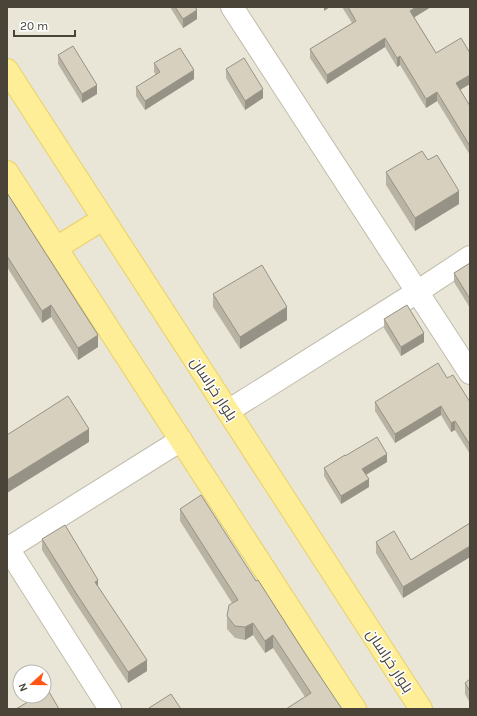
<svg xmlns="http://www.w3.org/2000/svg" width="477" height="716" viewBox="0 0 477 716" font-family="Karla,Cairo,sans-serif">
<rect width="100%" height="100%" fill="#f5f3e9"/>
<path fill="#e9e6d7" fill-rule="evenodd" d="M7,7H470V709H7ZM20,672H44V696H20Z"/>
<g fill="none" stroke-linecap="round" stroke-linejoin="round">
<g stroke="#c1bcab" stroke-width="24">
<g id="minor">
<polyline points="232,7 470,373"/>
<polyline points="228,411 417,292 470,257"/>
<polyline points="7,547 110,709"/>
<polyline points="7,549 181,440"/>
</g>
</g>
<g stroke="#e9d164" stroke-width="24">
<g id="major">
<polyline points="7,70 421,709"/>
<polyline points="7,172 355,709"/>
<polyline points="56,248 103,219"/>
</g>
</g>
<use href="#minor" stroke="#fff" stroke-width="22"/>
<use href="#major" stroke="#ffee98" stroke-width="22"/>
</g>
<g fill="#b9b3a3">
<polygon points="170,7 195,7 197,19 183,28"/>
<polygon points="342,7 431,7 414,17 436,53 470,53 470,84 460,90 470,106 470,155 437,101 426,108 400,65 397,67 385,47 327,84 310,58 310,49 352,23"/>
<polygon points="58,55 97,94 82,103 58,64"/>
<polygon points="154,63 194,79 145,110 136,96 136,87 156,75 154,72"/>
<polygon points="226,69 263,98 245,110 226,78"/>
<polygon points="386,172 459,204 415,231 386,185"/>
<polygon points="7,193 98,347 78,360 51,317 42,323 7,267"/>
<polygon points="470,263 470,308 454,282 454,273"/>
<polygon points="213,294 287,320 240,349 213,307"/>
<polygon points="384,319 424,342 401,356 384,328"/>
<polygon points="447,378 470,402 470,454 455,430 451,432 441,415 395,443 375,411 375,402"/>
<polygon points="345,456 387,462 366,475 369,487 341,504 324,476 324,468"/>
<polygon points="180,509 256,581 342,709 305,697 273,648 265,653 253,635 245,640 235,638 227,629 227,616 232,603 180,521"/>
<polygon points="470,523 470,557 403,598 376,553 376,542 411,560"/>
<polygon points="42,539 98,586 147,671 128,683 76,604 42,550"/>
<polygon points="470,679 470,703 465,694 465,683"/>
</g>
<g fill="#969285">
<polygon points="324,7 330,7 324,11"/>
<polygon points="416,7 431,7 410,20 410,11"/>
<polygon points="197,10 197,19 183,28 183,19"/>
<polygon points="385,38 385,47 327,84 327,75"/>
<polygon points="400,56 400,65 397,67 397,58"/>
<polygon points="194,70 194,79 145,110 145,101"/>
<polygon points="470,75 470,84 456,92 456,83"/>
<polygon points="97,85 97,94 82,103 82,94"/>
<polygon points="263,89 263,98 245,110 245,101"/>
<polygon points="437,92 437,101 426,108 426,99"/>
<polygon points="459,191 459,204 415,231 415,218"/>
<polygon points="51,305 51,317 42,323 42,311"/>
<polygon points="287,307 287,320 240,349 240,337"/>
<polygon points="424,333 424,342 401,356 401,347"/>
<polygon points="98,335 98,347 78,360 78,348"/>
<polygon points="441,406 441,415 395,443 395,434"/>
<polygon points="455,421 455,430 451,432 451,423"/>
<polygon points="89,429 89,442 7,493 7,480"/>
<polygon points="387,454 387,462 362,477 362,469"/>
<polygon points="369,479 369,487 341,504 341,496"/>
<polygon points="470,546 470,557 403,598 403,587"/>
<polygon points="98,580 98,591 95,582"/>
<polygon points="253,623 253,635 245,640 245,627"/>
<polygon points="273,635 273,648 265,653 265,641"/>
<polygon points="147,660 147,671 128,683 128,672"/>
</g>
<g fill="#d7d0be" stroke="#969285">
<polygon points="175,7 195,7 197,10 183,19"/>
<polygon points="348,7 416,7 410,11 436,53 461,38 470,53 470,75 456,83 470,106 470,146 437,92 426,99 400,56 397,58 385,38 327,75 310,49 356,21"/>
<polygon points="73,46 97,85 82,94 58,55"/>
<polygon points="180,48 194,70 145,101 136,87 160,72 154,63"/>
<polygon points="244,58 263,89 245,101 226,69"/>
<polygon points="422,151 428,160 437,155 459,191 415,218 386,172"/>
<polygon points="7,193 98,335 78,348 51,305 42,311 7,256"/>
<polygon points="470,263 470,299 454,273"/>
<polygon points="262,265 287,307 240,337 213,294"/>
<polygon points="407,305 424,333 401,347 384,319"/>
<polygon points="438,363 447,378 453,375 470,402 470,445 455,421 451,423 441,406 395,434 375,402"/>
<polygon points="68,396 89,429 7,480 7,435"/>
<polygon points="377,437 387,454 362,469 369,479 341,496 324,468 345,455 345,456"/>
<polygon points="201,495 256,581 258,580 306,655 342,709 286,709 311,693 273,635 265,641 253,623 245,627 235,626 227,616 229,605 238,600 180,509"/>
<polygon points="470,523 470,546 403,587 376,542 394,531 411,560"/>
<polygon points="65,525 98,580 95,582 147,660 128,672 76,593 42,539"/>
<polygon points="470,679 470,691 465,683"/>
<polygon points="48,690 59,709 16,709 38,696 44,696 44,692"/>
<polygon points="171,694 181,709 149,709 149,708"/>
</g>
<g text-anchor="middle" stroke-width="3" stroke-linejoin="round" paint-order="stroke">
<g font-size="15" fill="#494437" stroke="#fff">
<text transform="translate(214 389) rotate(57)" y="5">بلوار خراسان</text>
<text transform="translate(390 661) rotate(57)" y="5">بلوار خراسان</text>
</g>
</g>
<rect width="477" height="716" fill="none" stroke="#494437" stroke-width="16"/>
<g transform="translate(32 684) rotate(249)"><circle r="19" fill="#ffffff" stroke="#b6b4af"/>
<path d="M0-3L7 15L0 10L-7 15Z" fill="#ff5616"/>
<text y="-6" font-size="11" font-weight="bold" text-anchor="middle" fill="#494437">N</text>
</g>
<path d="M14 30v6h61v-6" fill="none" stroke="#494437" stroke-width="2"/>
<text x="20" y="30" font-size="12" fill="#494437" stroke="#ffffff" stroke-width="3" paint-order="stroke">20 m</text>
</svg>
